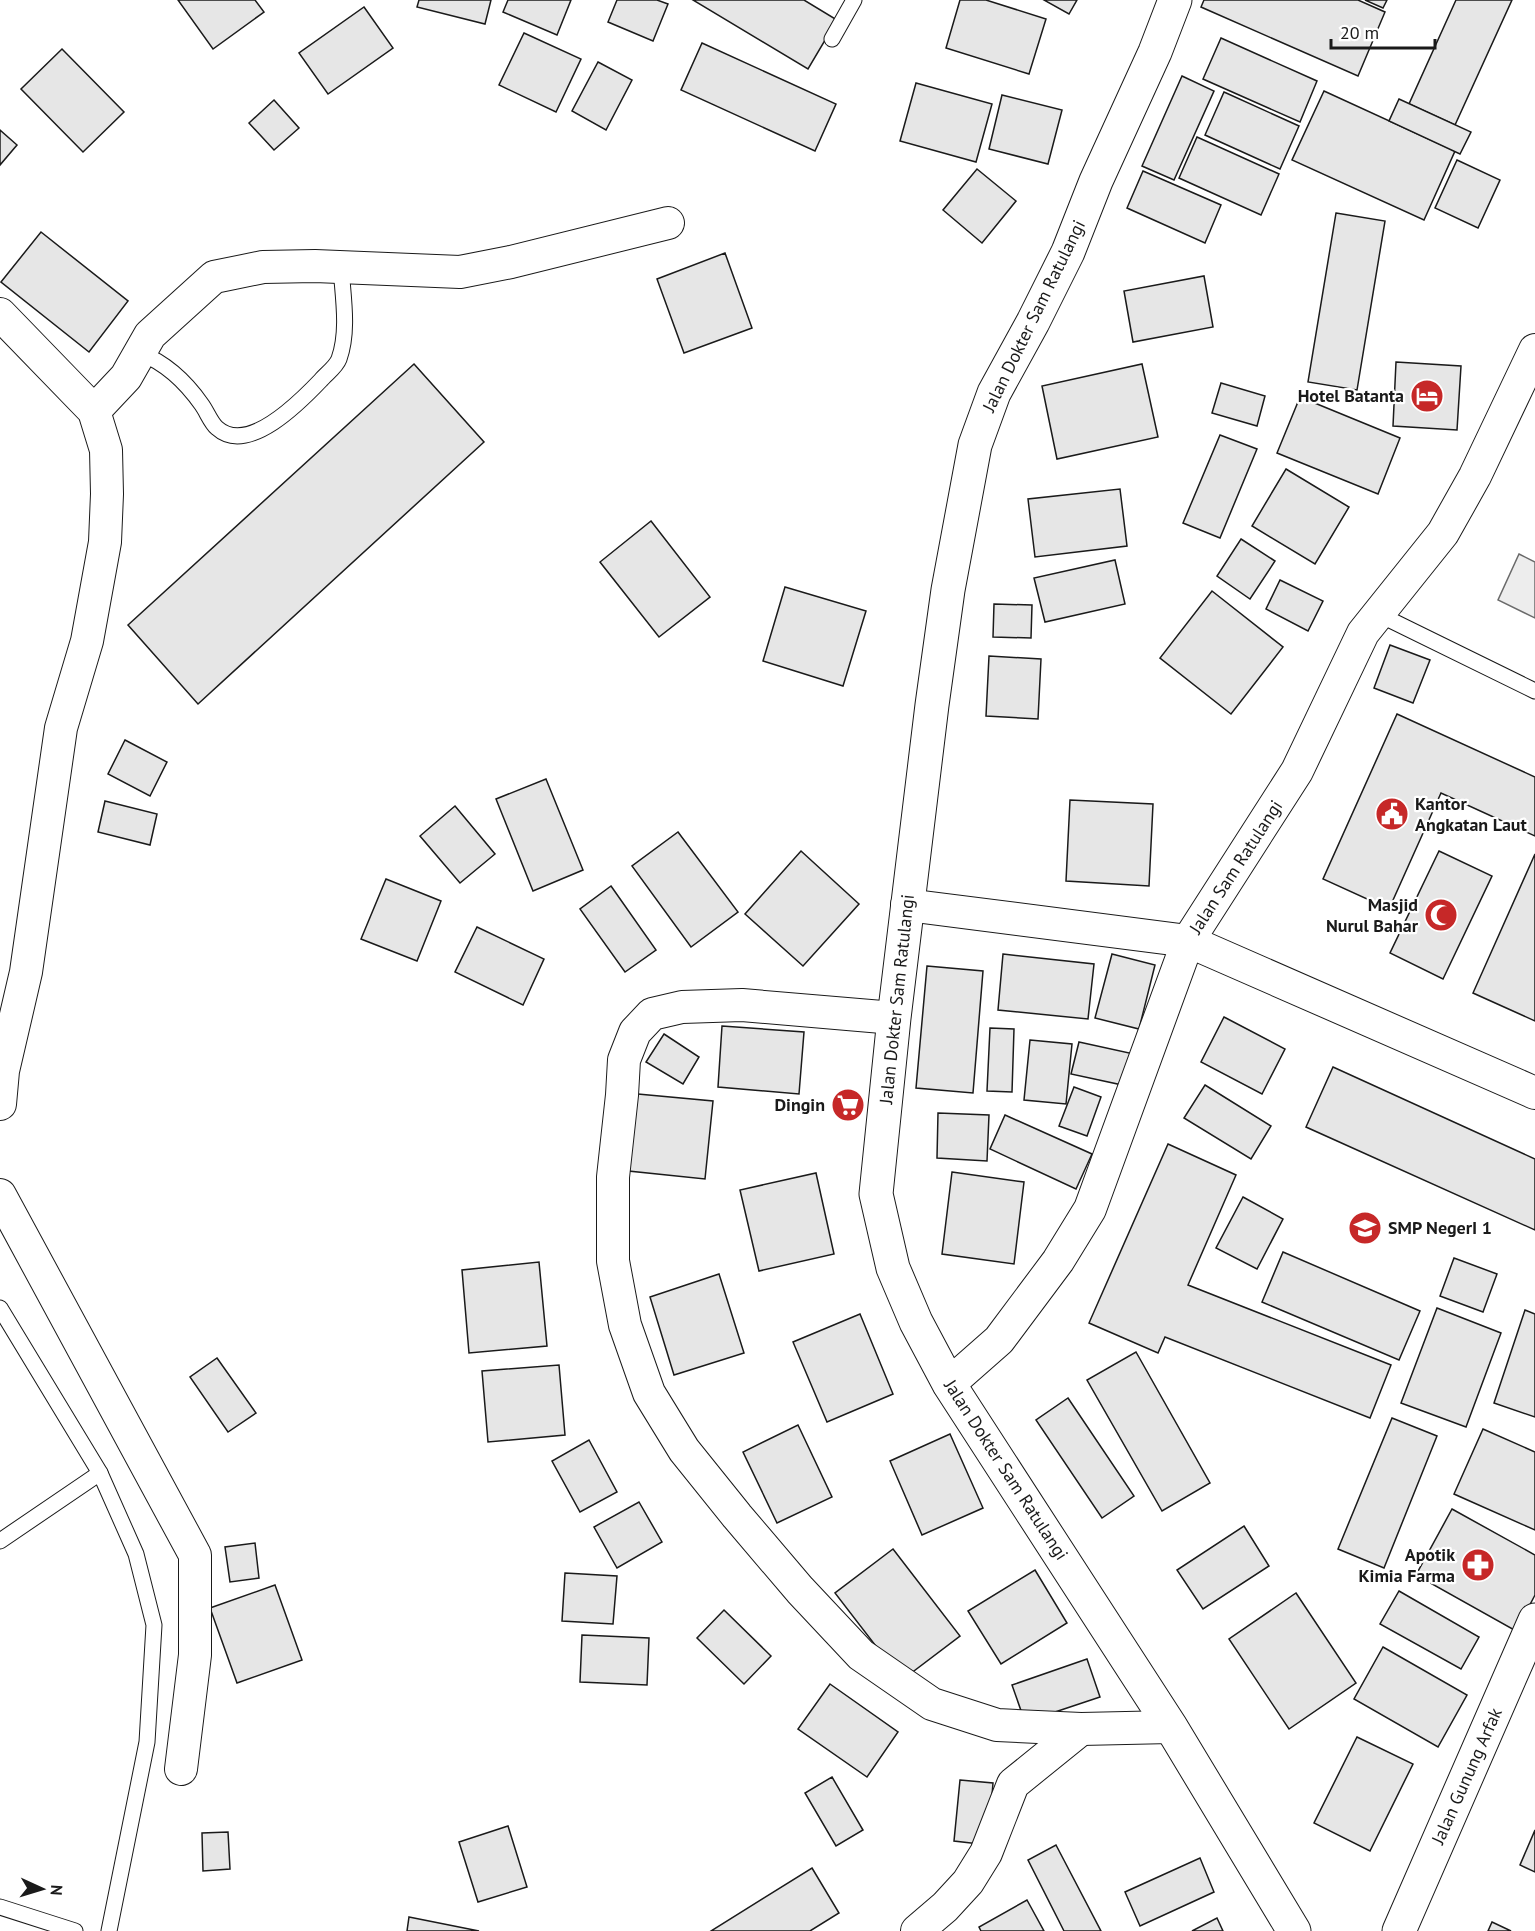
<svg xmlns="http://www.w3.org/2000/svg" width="1535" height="1931" viewBox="0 0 1535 1931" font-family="'PT Sans',sans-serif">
<rect width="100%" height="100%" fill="#fff"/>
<polygon fill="#ededed" stroke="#6a6a6a" stroke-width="1.5" points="1519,554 1535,562 1535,618 1498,600"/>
<g fill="#e6e6e6" stroke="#1a1a1a" stroke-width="1.5">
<polygon points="178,0 255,0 264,12 213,49"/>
<polygon points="419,0 491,0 485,24 417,7"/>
<polygon points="508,0 571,0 557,35 503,12"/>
<polygon points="617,0 657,0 668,4 653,41 608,22"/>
<polygon points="693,0 804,0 837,20 808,69"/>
<polygon points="960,0 986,0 1046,19 1029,74 946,48"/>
<polygon points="1044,0 1077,0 1069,14"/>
<polygon points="1204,0 1358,0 1385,12 1358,76 1201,7"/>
<polygon points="1365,0 1387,0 1383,8"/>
<polygon points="1456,0 1512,0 1455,125 1409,104"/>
<polygon points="364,7 393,48 328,94 299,53"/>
<polygon points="524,33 581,59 556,112 499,85"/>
<polygon points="1221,38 1317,81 1300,122 1203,79"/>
<polygon points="702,43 836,104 815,151 681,90"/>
<polygon points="62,49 124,112 83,152 21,89"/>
<polygon points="598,62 632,80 606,130 572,111"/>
<polygon points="1182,76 1214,91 1174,180 1142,166"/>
<polygon points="916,83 992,104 976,162 900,141"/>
<polygon points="1324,91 1455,151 1424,220 1292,160"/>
<polygon points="1224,92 1299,126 1280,169 1205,135"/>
<polygon points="1002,95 1062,110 1048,164 989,149"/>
<polygon points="1399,99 1471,132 1460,154 1389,121"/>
<polygon points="274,100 299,128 274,150 249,123"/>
<polygon points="0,130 17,145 0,165"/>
<polygon points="1197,137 1279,174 1261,215 1179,178"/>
<polygon points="1457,160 1500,180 1478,228 1435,208"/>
<polygon points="977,169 1016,201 982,243 943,210"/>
<polygon points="1143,171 1221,205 1205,243 1127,208"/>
<polygon points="1336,213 1385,221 1357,390 1308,382"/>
<polygon points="41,232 128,301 89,352 1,282"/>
<polygon points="725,253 752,328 684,353 657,279"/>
<polygon points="1204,276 1213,327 1133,342 1124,291"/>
<polygon points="1396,362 1461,366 1457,430 1393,426"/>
<polygon points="414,364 484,442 198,704 128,625"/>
<polygon points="1142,364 1158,437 1057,459 1042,386"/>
<polygon points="1221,383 1265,396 1257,426 1212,413"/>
<polygon points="1300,397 1400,438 1378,494 1277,453"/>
<polygon points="1220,435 1257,449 1220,538 1183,523"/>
<polygon points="1286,469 1349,507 1315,564 1252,526"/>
<polygon points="1120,489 1127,546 1035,557 1028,499"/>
<polygon points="651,521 710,597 659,637 600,562"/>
<polygon points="1241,539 1275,561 1250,599 1217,576"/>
<polygon points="1115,560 1125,604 1045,622 1034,578"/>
<polygon points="1280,580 1323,601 1308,631 1266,609"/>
<polygon points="785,587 866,611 843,686 763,661"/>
<polygon points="1212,591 1283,647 1231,714 1160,658"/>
<polygon points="994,604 1032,605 1031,638 993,637"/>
<polygon points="1390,645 1430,660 1413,703 1374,688"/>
<polygon points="989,656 1041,659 1038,719 986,716"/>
<polygon points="1397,714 1535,777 1535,836 1441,793 1389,909 1323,879"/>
<polygon points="125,740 167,762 150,796 108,774"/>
<polygon points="546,779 583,870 533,891 496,799"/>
<polygon points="1070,800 1153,804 1149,886 1066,881"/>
<polygon points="105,801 157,814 150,845 98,832"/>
<polygon points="455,806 495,854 460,883 420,836"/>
<polygon points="678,832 738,912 691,947 632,866"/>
<polygon points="801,851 859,904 803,966 745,914"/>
<polygon points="1439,851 1492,876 1443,979 1390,953"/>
<polygon points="1535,854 1535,1021 1473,993"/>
<polygon points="386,879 441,901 417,961 361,939"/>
<polygon points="611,886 656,950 625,972 580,909"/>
<polygon points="477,927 544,959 523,1005 455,972"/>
<polygon points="1003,954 1094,964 1088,1019 998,1010"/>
<polygon points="1112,954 1155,965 1139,1029 1095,1018"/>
<polygon points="927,966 983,971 973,1093 916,1088"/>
<polygon points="1224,1017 1285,1049 1262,1094 1201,1062"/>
<polygon points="722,1026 804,1032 799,1094 718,1087"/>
<polygon points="990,1028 1014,1029 1012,1092 987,1091"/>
<polygon points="664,1034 699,1057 683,1084 646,1062"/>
<polygon points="1030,1040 1072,1044 1066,1104 1024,1100"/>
<polygon points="1079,1042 1134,1054 1127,1086 1071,1074"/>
<polygon points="1333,1067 1535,1159 1535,1230 1306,1127"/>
<polygon points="1205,1085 1271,1126 1251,1159 1184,1118"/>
<polygon points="1074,1087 1101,1097 1087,1136 1059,1126"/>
<polygon points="627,1093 713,1101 705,1179 619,1170"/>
<polygon points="938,1113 989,1115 987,1161 937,1158"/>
<polygon points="1005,1115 1092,1154 1076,1189 990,1149"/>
<polygon points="1168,1144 1236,1175 1188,1285 1391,1365 1370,1418 1165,1337 1158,1353 1089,1323"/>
<polygon points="952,1172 1024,1182 1014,1264 942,1254"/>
<polygon points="816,1173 834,1254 759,1271 740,1190"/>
<polygon points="1243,1197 1283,1219 1257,1269 1216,1248"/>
<polygon points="1283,1252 1420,1311 1399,1360 1262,1302"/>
<polygon points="1454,1258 1497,1274 1483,1312 1440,1296"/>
<polygon points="539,1262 547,1346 469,1353 462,1270"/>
<polygon points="719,1274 744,1353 674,1375 650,1297"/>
<polygon points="1437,1308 1501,1333 1466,1427 1401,1403"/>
<polygon points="1525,1310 1535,1314 1535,1417 1494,1403"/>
<polygon points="860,1314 893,1394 827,1422 793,1342"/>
<polygon points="1136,1352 1210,1483 1162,1511 1087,1380"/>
<polygon points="217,1358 256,1413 228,1432 190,1377"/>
<polygon points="559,1365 565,1435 488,1442 482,1371"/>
<polygon points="1068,1398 1134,1496 1102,1518 1036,1420"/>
<polygon points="1392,1418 1437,1436 1384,1568 1338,1549"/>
<polygon points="798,1425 832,1497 777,1523 743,1452"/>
<polygon points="1483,1429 1535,1452 1535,1530 1454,1494"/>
<polygon points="950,1434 983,1508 922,1535 890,1461"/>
<polygon points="589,1440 617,1492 580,1512 552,1461"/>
<polygon points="639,1502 662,1542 617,1568 594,1527"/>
<polygon points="1452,1509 1535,1555 1535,1595 1516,1631 1416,1575"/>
<polygon points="1244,1526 1269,1566 1203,1609 1177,1570"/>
<polygon points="255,1543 259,1578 230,1582 225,1547"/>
<polygon points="893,1549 960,1636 902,1680 835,1593"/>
<polygon points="1035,1570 1067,1623 1001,1664 968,1611"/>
<polygon points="565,1573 617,1576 613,1624 562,1621"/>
<polygon points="275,1585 302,1660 237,1683 210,1608"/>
<polygon points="1399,1591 1479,1637 1461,1669 1380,1624"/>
<polygon points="1296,1593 1356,1683 1289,1729 1229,1639"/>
<polygon points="724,1610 771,1656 744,1684 697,1638"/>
<polygon points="582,1635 649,1638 647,1685 580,1682"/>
<polygon points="1383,1647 1467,1695 1438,1747 1354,1699"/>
<polygon points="1087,1659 1100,1697 1025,1722 1012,1685"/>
<polygon points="830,1684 898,1732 867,1777 798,1729"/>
<polygon points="1357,1737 1413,1764 1370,1851 1314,1823"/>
<polygon points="832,1777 863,1830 836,1846 805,1793"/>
<polygon points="960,1780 993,1783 988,1845 954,1841"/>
<polygon points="508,1826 527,1887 478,1902 459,1842"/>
<polygon points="1535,1830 1535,1872 1520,1865"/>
<polygon points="228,1832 230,1869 203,1871 202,1833"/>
<polygon points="1056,1845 1101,1931 1064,1931 1028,1860"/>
<polygon points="1200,1858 1214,1892 1140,1926 1125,1892"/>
<polygon points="812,1868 839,1913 810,1931 711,1931"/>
<polygon points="1027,1900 1044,1931 981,1931 979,1927"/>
<polygon points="409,1917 479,1931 407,1931"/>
<polygon points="1217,1918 1223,1931 1192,1931"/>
<polygon points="1492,1922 1511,1931 1488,1931"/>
</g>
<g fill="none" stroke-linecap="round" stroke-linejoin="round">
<g stroke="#1a1a1a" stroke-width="17">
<g id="lane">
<polyline points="832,39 854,0"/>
<path d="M140,353C166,363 186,382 202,405C207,412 211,423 217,428C248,456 301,401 321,380C326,374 336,367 339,359C349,331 343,297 341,268"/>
<polyline points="1378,614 1535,691"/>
<polyline points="0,1308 100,1473 136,1554 154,1625 147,1742 109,1931"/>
<polyline points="0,1541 100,1473"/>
<polyline points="0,1907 75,1931"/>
</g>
</g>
<g stroke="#1a1a1a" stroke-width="34">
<g id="street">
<polyline points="0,314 94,411 106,450 107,494 105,542 87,641 61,728 26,972 3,1071 0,1104"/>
<polyline points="94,411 126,377 150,335 214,277 263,267 315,266 460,272 511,262 668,223"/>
<polyline points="907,905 1188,941 1535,1093"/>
<polyline points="894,1018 742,1005 682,1007 652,1014 635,1032 624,1060 622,1095 613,1177 613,1261 625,1325 649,1393 684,1450 737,1516 800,1590 861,1655 932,1704 997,1725 1081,1729 1171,1727"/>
<polyline points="0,1195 195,1555 195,1655 181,1769"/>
<polyline points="949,1384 999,1340 1058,1261 1090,1209 1188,941 1297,771 1363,633 1443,533 1475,476 1535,350"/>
<polyline points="917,1931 945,1907 968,1882 986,1853 1013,1784 1081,1729"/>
</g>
</g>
<g stroke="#1a1a1a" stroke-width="35">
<g id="secondary">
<polyline points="1175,0 1155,52 1096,181 1068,252 1033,322 994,393 975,445 948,590 932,705 894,1018 876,1194 893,1268 916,1322 949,1384 1171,1727 1294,1931"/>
<polyline points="1399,1931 1535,1620"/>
</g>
</g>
<use href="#lane" stroke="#fff" stroke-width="15"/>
<use href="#street" stroke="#fff" stroke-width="32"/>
<use href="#secondary" stroke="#fff" stroke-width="33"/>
</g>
<defs>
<g id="hotel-disc" transform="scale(1.725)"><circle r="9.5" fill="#c62828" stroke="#fff"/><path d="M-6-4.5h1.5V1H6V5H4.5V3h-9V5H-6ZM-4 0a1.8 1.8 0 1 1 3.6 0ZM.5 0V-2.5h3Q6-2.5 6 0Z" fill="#fff"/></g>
<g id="civic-disc" transform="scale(1.725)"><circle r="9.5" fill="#c62828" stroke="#fff"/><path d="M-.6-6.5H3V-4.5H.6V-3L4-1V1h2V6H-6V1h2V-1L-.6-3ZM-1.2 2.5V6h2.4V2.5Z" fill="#fff"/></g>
<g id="mosque-disc" transform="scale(1.725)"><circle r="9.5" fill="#c62828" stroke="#fff"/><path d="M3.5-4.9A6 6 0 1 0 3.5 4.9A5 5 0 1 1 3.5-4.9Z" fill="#fff"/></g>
<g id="supermarket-disc" transform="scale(1.725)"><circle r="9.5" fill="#c62828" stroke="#fff"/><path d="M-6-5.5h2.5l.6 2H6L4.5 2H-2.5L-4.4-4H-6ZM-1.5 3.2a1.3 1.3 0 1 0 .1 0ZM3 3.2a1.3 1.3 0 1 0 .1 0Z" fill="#fff"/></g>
<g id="school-disc" transform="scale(1.725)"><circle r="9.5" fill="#c62828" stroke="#fff"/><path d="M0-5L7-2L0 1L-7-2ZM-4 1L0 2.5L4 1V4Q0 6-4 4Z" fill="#fff"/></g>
<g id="pharmacy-disc" transform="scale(1.725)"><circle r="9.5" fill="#c62828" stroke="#fff"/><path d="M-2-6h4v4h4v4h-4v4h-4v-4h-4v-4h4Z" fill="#fff"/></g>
</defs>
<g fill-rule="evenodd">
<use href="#hotel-disc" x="1427" y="396"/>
<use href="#civic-disc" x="1392" y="814"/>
<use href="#mosque-disc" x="1441" y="915"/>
<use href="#supermarket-disc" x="848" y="1105"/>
<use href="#school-disc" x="1365" y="1228"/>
<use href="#pharmacy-disc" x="1478" y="1565"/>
</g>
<g text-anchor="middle" stroke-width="4.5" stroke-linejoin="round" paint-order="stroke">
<g font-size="18" fill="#1a1a1a" stroke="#fff">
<text transform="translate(1034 316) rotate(-64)" y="6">Jalan Dokter Sam Ratulangi</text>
<text transform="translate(1236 867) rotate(-57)" y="6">Jalan Sam Ratulangi</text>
<text transform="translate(897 999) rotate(-84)" y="6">Jalan Dokter Sam Ratulangi</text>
<text transform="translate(1006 1470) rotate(57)" y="6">Jalan Dokter Sam Ratulangi</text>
<text transform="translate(1467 1776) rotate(-66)" y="6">Jalan Gunung Arfak</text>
</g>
<g font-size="18" font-weight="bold" fill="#1a1a1a" stroke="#fff" text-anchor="end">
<text x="1404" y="402">Hotel Batanta</text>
<text x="1415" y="810" text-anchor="start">Kantor<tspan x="1415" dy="21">Angkatan Laut</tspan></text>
<text x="1418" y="911">Masjid<tspan x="1418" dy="21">Nurul Bahar</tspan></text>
<text x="825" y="1111">Dingin</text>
<text x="1388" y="1234" text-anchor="start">SMP NegerI 1</text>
<text x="1455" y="1561">Apotik<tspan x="1455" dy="21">Kimia Farma</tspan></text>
</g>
</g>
<g transform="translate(42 1889) rotate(94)" stroke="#ffffff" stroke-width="4.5" paint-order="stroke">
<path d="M0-4.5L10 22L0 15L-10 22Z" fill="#1a1a1a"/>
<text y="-9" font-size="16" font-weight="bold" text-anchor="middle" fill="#1a1a1a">N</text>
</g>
<path d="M1331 39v9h104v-9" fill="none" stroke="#1a1a1a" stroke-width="3"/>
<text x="1340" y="39" font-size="18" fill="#1a1a1a" stroke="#ffffff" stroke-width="4.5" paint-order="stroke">20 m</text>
</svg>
